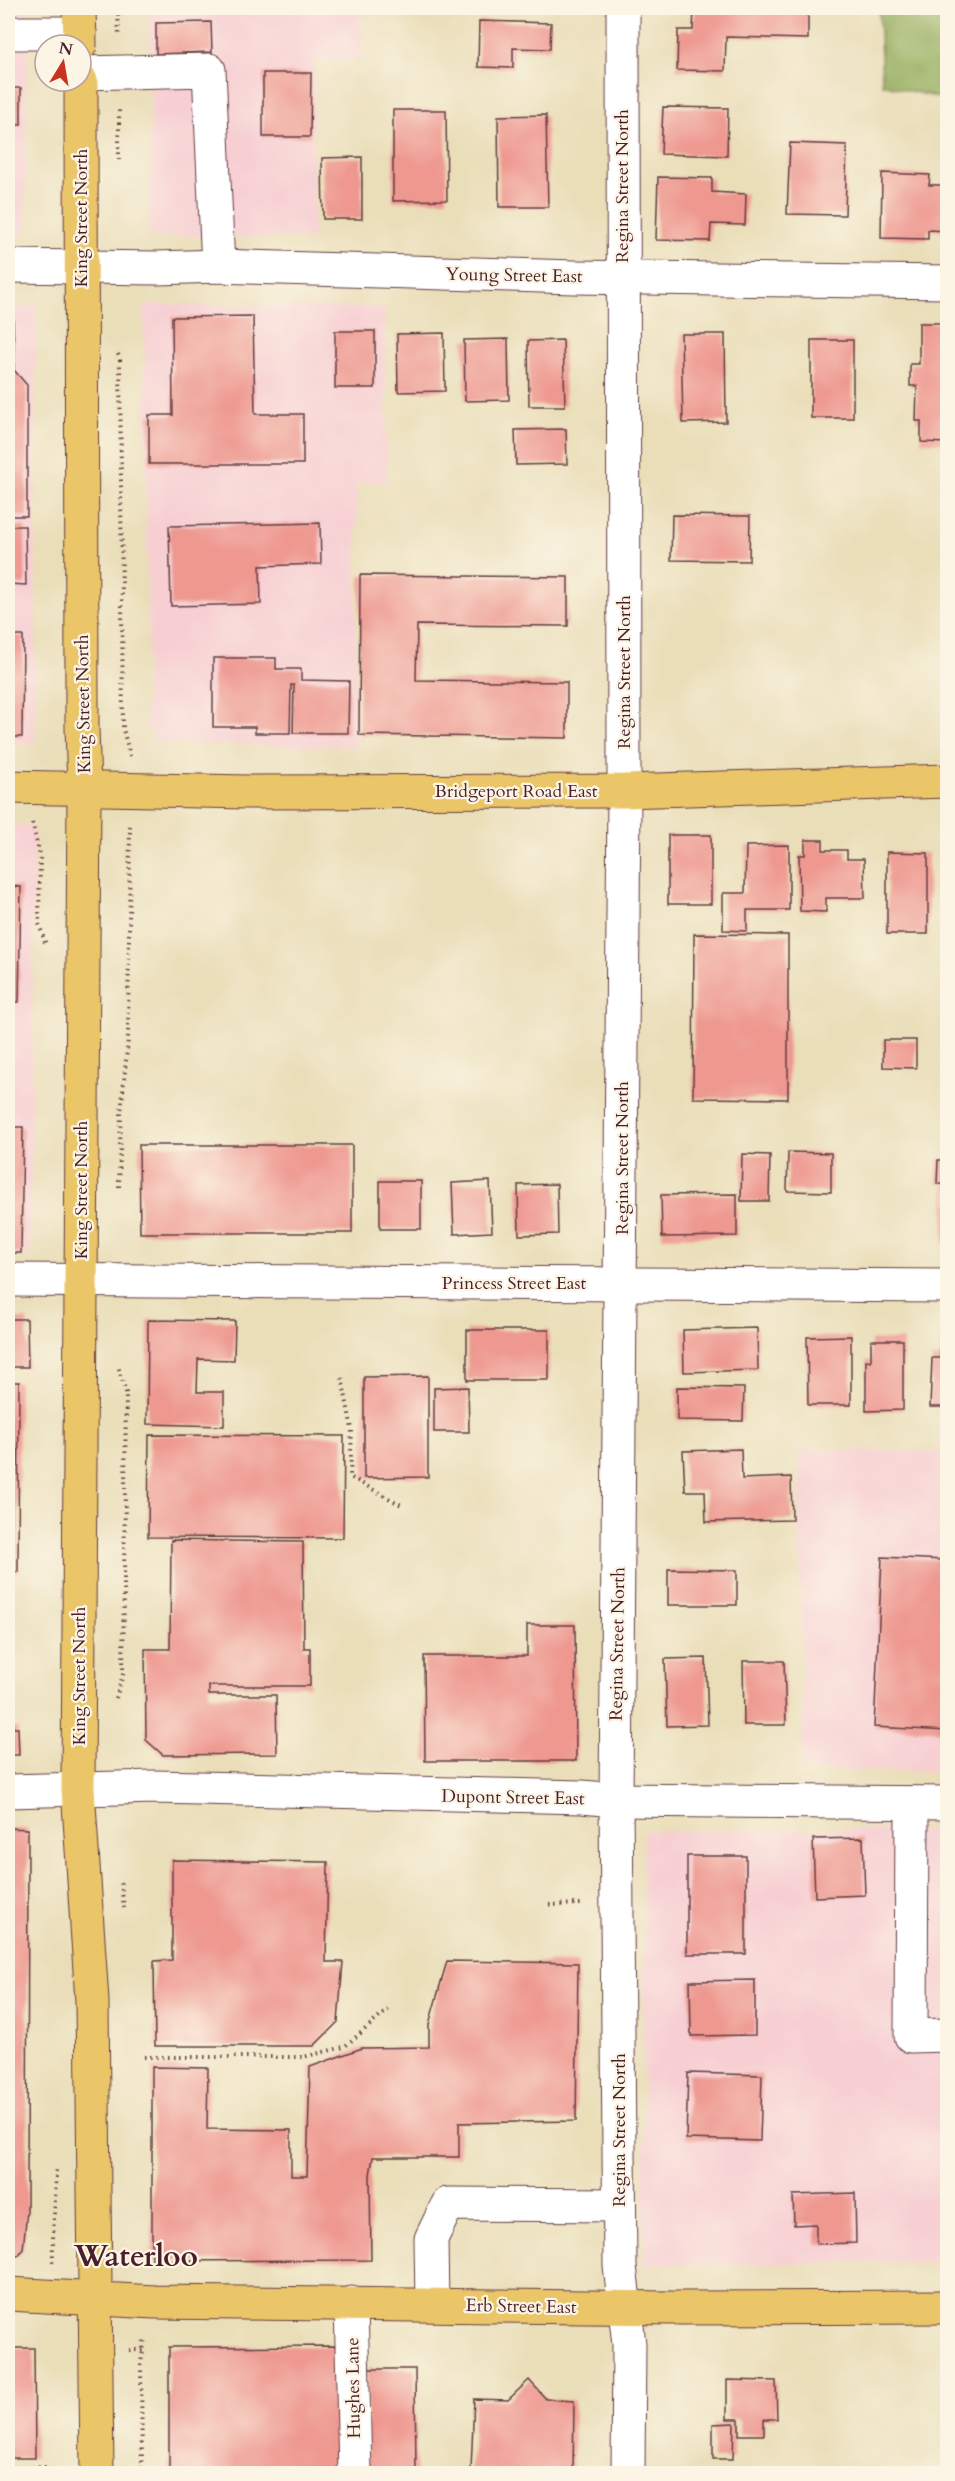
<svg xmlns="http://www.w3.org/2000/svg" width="955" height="2481" viewBox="0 0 955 2481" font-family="Cardo,serif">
<rect width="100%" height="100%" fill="#fcf5e5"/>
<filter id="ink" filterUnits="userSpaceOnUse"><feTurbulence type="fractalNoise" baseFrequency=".0167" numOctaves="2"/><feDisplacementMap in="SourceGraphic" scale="12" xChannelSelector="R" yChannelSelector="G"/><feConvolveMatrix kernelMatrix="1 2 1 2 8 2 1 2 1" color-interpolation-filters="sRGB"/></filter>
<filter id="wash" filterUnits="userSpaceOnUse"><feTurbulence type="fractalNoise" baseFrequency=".008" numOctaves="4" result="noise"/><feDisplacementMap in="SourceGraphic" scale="24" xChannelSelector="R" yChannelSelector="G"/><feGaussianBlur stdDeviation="1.35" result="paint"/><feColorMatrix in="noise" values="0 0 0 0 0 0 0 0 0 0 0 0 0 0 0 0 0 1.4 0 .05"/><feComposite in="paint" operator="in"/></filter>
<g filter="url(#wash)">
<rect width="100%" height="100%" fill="#eadeb9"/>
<g fill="#f7cfd3">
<polygon points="8,8 28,8 25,234 8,234"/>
<polygon points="148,8 465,8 465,17 361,15 362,60 314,61 313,238 149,236 151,62"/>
<polygon points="144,304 385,308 387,482 357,482 355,747 157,743 145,725 148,632"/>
<polygon points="8,306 36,307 35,743 8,742"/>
<polygon points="8,825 34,826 30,1255 8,1254"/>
<polygon points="799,1449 947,1452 947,1772 803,1770"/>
<polygon points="870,1829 947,1832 947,2262 644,2264 643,1831"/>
</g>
<polygon fill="#97af60" stroke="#706746" stroke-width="1.5" points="879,8 947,8 947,100 882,84"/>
<g id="blocks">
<g fill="#ee9890">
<polygon points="694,8 808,8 808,39 726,37 725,71 677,70 678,30 693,30"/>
<polygon points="479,21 551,23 550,49 513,48 513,68 478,67"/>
<polygon points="211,22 212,52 156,54 156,23"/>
<polygon points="263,73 311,73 310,137 263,137"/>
<rect x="8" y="88" width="13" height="37"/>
<polygon points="663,107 728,108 727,156 661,154"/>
<polygon points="393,110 446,110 447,200 393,201"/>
<polygon points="546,115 548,207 499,207 498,116"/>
<polygon points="790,143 847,145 845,215 787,214"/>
<polygon points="362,157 362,219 323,219 322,158"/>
<polygon points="882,173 930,175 929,185 948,185 948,231 928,230 928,239 881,238"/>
<polygon points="658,177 712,178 712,192 746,194 745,225 711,224 710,241 656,240"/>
<polygon points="8,311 13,311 14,370 27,385 27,516 8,516"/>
<polygon points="253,316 255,414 303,414 303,464 149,464 149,415 173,415 172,317"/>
<polygon points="919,323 943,323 943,327 948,327 948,443 921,442 921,421 916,421 917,386 910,386 910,364 919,364"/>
<rect x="335" y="331" width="40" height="57"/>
<polygon points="444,333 445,391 398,392 397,334"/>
<polygon points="681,334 725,334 726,422 683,423"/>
<polygon points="508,339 509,400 465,401 464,340"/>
<polygon points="563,340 565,406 529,406 528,341"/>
<rect x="811" y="340" width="42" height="78"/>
<polygon points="566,429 567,464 516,465 515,430"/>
<polygon points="672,515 750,516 749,561 671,560"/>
<polygon points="320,523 321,564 260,566 261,604 171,606 169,526"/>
<polygon points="8,526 25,526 26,585 8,584"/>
<polygon points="360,575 568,577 568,626 417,625 416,680 567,682 567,738 359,735"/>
<polygon points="8,636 23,636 22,737 8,737"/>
<polygon points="213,658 276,658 276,669 301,669 301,680 349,681 348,733 293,733 294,685 291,685 290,733 255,733 255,727 213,727"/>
<rect x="668" y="835" width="43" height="69"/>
<polygon points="805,840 823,840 823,850 847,850 847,859 864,859 865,898 826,898 826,912 800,911 799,855 805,855"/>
<polygon points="789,845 789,910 747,910 747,931 723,930 723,893 745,893 746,846"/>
<polygon points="887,852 928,853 928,934 887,934"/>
<polygon points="8,886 21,887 19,1002 8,1002"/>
<polygon points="694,934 788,935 788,1099 693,1098"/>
<polygon points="883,1040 916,1040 916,1068 883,1067"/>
<polygon points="8,1127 23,1127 21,1253 8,1253"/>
<polygon points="139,1145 352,1145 352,1233 140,1233"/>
<polygon points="788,1152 831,1153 831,1192 787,1191"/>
<polygon points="742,1154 770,1155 769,1201 741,1201"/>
<polygon points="938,1160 948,1160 948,1244 944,1244 945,1184 937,1184"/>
<rect x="380" y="1181" width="41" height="48"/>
<polygon points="490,1181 492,1232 454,1234 452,1183"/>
<polygon points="557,1184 558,1234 519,1235 518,1185"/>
<polygon points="737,1194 737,1236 662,1237 661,1195"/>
<polygon points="8,1319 27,1319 28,1367 8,1367"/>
<polygon points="148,1320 235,1321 234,1360 198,1359 197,1392 224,1392 224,1426 147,1424"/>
<polygon points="757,1328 758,1370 684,1372 683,1330"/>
<rect x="467" y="1330" width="82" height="50"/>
<polygon points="851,1336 851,1405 808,1405 807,1337"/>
<polygon points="941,1337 948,1337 948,1407 930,1407 932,1358 940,1358"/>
<polygon points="871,1340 903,1340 903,1410 866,1411 866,1360 871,1361"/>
<polygon points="428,1376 428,1477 364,1478 364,1377"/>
<polygon points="8,1382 19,1382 18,1572 8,1572"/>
<polygon points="468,1387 469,1432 434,1432 434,1388"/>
<polygon points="677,1387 744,1388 743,1421 677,1420"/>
<polygon points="149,1435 344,1436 343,1538 148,1537"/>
<polygon points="741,1449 742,1479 791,1477 792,1520 706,1522 705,1491 685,1491 683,1451"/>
<polygon points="171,1540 303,1542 304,1648 310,1648 310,1686 209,1686 209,1695 276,1695 277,1754 163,1755 146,1740 145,1649 170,1649"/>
<polygon points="882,1557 944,1560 941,1624 948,1624 948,1731 874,1727"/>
<polygon points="668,1569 737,1570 737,1605 668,1605"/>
<polygon points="8,1585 11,1585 10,1625 8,1625"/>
<polygon points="527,1625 575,1625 576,1761 425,1761 424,1656 527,1656"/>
<polygon points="8,1654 11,1654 13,1728 18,1728 19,1755 8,1755"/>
<polygon points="706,1658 708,1725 667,1726 665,1659"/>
<polygon points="743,1661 784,1661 786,1725 744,1725"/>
<polygon points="8,1828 28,1829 27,2211 23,2249 19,2255 13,2257 8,2257"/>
<polygon points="863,1838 865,1895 815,1897 813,1839"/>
<rect x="687" y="1856" width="59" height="98"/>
<polygon points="172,1860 328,1862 326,1962 343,1962 338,2022 314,2046 155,2046 154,1961 172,1960"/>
<polygon points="447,1961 578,1963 576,2121 459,2123 459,2157 373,2157 370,2175 371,2260 152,2261 152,2067 208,2068 207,2129 291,2130 291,2176 307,2176 310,2067 362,2048 429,2047 429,2024"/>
<polygon points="755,1980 755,2035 691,2036 690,1981"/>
<polygon points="688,2073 762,2075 760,2141 686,2139"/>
<polygon points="855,2193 856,2243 816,2244 816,2224 794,2225 793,2195"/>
<polygon points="344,2346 345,2474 169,2474 169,2347"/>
<polygon points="8,2348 34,2348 35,2458 8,2458"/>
<polygon points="367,2369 415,2369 416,2474 367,2474"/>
<polygon points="529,2380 546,2399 574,2401 573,2474 471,2470 474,2399 508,2400"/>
<polygon points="727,2380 776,2381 777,2419 764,2419 764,2435 739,2435 739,2419 727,2419"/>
<polygon points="734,2423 733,2459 713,2459 713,2424"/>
</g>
</g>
</g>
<g filter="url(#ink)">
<use href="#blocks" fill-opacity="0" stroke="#623c40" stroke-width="1.5"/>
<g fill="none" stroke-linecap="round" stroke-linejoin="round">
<g stroke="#623c40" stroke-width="35">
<g id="minor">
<polyline points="623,8 624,791 616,1800 620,2266 629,2344 628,2474"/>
<polyline points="8,33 80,33"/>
<polyline points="81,73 209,70 218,266"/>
<polyline points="8,266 158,268 218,266 574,277 948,282"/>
<polyline points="8,1280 948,1286"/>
<polyline points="8,1791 155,1787 582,1797 616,1800 948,1803"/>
<polyline points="912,1803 911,2036 948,2035"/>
<polyline points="351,2303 355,2474"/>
<polyline points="432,2304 431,2239 448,2204 619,2205"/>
</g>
</g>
<g stroke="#623c40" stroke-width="35">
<g id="major">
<polyline points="79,8 80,45"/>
<polyline points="81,81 82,728 84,789 78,1789 92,2001 97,2474"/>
<polyline points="8,787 248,792 624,791 948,781"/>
<polyline points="8,2294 155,2302 673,2308 948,2307"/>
</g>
</g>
<g stroke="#623c40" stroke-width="4" stroke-dasharray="1.5 4.5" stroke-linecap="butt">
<polyline points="118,8 119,37"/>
<polyline points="119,160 119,107"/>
<polyline points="118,354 120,359 123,729 130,756"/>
<polyline points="32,823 40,855 39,924 46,945"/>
<polyline points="119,1187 121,1113 128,1039 130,823"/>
<polyline points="342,1378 352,1429 350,1477 403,1506"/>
<polyline points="116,1698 123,1675 126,1393 118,1366"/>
<polyline points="121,1883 124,1908"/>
<polyline points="549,1905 581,1904"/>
<polyline points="144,2057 303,2057 344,2047 388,2010"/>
<path d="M53,2262C52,2230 56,2199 56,2168"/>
<polyline points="129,2350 143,2350"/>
<polyline points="8,2468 48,2467"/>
<polyline points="142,2474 141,2363 145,2337"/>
</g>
<use href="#minor" stroke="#fff" stroke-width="33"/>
<use href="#major" stroke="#ebc669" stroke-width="33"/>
</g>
</g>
<g text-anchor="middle" stroke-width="4.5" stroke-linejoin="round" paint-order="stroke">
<g font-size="18" fill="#4a1f2b" stroke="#fcf5e5">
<text transform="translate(622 186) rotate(-90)" y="6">Regina Street North</text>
<text transform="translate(81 218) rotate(-90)" y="6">King Street North</text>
<text transform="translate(514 275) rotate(1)" y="6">Young Street East</text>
<text transform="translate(624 672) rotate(-90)" y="6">Regina Street North</text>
<text transform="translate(83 704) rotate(-91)" y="6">King Street North</text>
<text x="516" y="797">Bridgeport Road East</text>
<text transform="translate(622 1158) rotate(-90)" y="6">Regina Street North</text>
<text transform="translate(81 1190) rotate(-90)" y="6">King Street North</text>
<text x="514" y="1289">Princess Street East</text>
<text transform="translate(617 1644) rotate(-89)" y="6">Regina Street North</text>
<text transform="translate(79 1676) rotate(-90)" y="6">King Street North</text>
<text transform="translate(513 1797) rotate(1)" y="6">Dupont Street East</text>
<text transform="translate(619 2130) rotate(-90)" y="6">Regina Street North</text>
<text transform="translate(521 2306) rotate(1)" y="6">Erb Street East</text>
<text transform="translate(353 2388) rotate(-91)" y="6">Hughes Lane</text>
</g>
<g font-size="30" font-weight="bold" fill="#4a1f2b" stroke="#fcf5e5">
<text x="136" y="2266">Waterloo</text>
</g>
</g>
<rect width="955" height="2481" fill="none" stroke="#fcf5e5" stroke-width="30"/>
<g transform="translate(63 63) rotate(11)"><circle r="28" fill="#fcf5e5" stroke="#b59f9b" stroke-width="1.5"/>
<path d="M0-4.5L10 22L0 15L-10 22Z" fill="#c8321e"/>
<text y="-9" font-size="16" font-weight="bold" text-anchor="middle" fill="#4a1f2b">N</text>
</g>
</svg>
